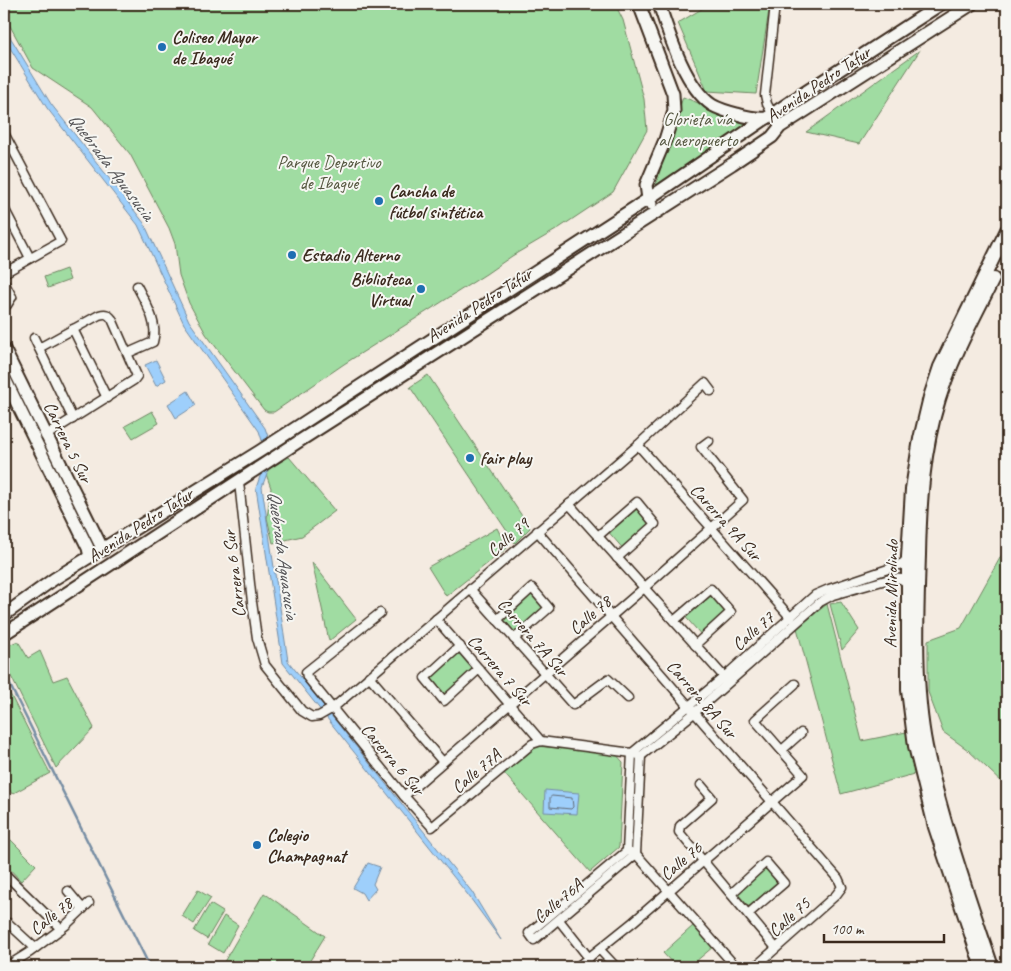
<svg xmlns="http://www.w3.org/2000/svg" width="1011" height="971" viewBox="0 0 1011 971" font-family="Caveat,sans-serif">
<rect width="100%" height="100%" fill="#f4ebe1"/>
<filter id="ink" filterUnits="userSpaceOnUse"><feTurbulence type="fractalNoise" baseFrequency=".02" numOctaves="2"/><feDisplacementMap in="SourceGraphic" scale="10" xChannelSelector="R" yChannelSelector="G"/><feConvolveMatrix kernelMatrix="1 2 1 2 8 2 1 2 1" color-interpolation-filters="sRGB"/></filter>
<g filter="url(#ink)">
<g fill="#a0dca2" stroke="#6e8360">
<polygon points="4,4 615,4 623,20 644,99 647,130 613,192 556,230 512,256 486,274 344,364 274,412 268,412 264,410 206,334 189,303 179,275 175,244 169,228 130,154 92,107 33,68 4,15"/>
<polygon points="710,4 770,4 756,94 707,91 678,23"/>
<polygon points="920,50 859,144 806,132"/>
<polygon points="683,97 752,124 655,187"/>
<polygon points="66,269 70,280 48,288 44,277"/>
<polygon points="428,375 530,528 515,543 410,387"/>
<polygon points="152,411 159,423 133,438 125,426"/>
<polygon points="289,457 335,511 302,536 273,543 267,518 271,488 265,471"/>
<polygon points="637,502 655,524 625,551 606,529"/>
<polygon points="497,528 507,548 446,596 428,567"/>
<polygon points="1007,547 1007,787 968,750 943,732 928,692 928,640 961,628 1005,549"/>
<polygon points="312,562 356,619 329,641"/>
<polygon points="711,589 731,612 703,637 683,614"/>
<polygon points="531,590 547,608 517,635 502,617"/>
<polygon points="841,602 859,630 842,650 830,604"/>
<polygon points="827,604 862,741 916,730 925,771 841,794 797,628"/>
<polygon points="18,641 28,658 40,651 53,681 67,676 94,728 56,768 4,662 4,647"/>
<polygon points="458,649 475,668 444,699 426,679"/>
<polygon points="4,682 50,773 12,794 4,780"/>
<polygon points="535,746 614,752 623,762 619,847 590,872 502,771"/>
<polygon points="8,837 36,865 21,881 4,863 4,842"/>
<polygon points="767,864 781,881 751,909 736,892"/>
<polygon points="198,890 211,898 194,924 182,916"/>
<polygon points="264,893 325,936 306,967 221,967"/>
<polygon points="210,904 223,912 207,939 194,931"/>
<polygon points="224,916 238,925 223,953 208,944"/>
<polygon points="694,925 713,947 689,967 676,967 663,953"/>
</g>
<g fill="#9ecffb" stroke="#768da3">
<polygon points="4,27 51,104 144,223 189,321 265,428 274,454 262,487 288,661 472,892 501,940 468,895 283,663 256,488 267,456 259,431 184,324 138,225 47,108 4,38"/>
<polygon points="156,360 166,380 156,386 145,365"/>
<polygon points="188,391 196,405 176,418 168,404"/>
<polygon points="545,790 579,793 577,814 544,812"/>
<polygon points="368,863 380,867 373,884 376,889 366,900 362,893 353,888"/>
</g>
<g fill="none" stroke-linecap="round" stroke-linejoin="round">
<polygon stroke="#636c76" stroke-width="1" points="552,796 572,798 573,807 571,809 550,807 550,798"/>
<polyline stroke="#768da3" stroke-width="2.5" points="4,673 150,967"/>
<g stroke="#3b2a1e" stroke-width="11">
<g id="street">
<polyline points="775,4 765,95 767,104 780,127"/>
<polyline points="4,133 61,241 4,273"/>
<polyline points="4,208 30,258"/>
<polyline points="4,282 12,297"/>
<polyline points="4,307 7,305 12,297"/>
<polyline points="73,329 107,398"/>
<polyline points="34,338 73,419"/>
<path d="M39,348L99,315C106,313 108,314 112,319L137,376L134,380L45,436"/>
<path d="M128,353L153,342C159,323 145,302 137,286"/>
<polyline points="638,445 791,618"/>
<polyline points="239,482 252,602 257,638 265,665 302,711 312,717 319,716 333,708 638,445 705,383 711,391"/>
<polyline points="569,504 726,679"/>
<polyline points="537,531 838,878 842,887 836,895 755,967"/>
<polyline points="598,536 637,502 655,524 617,558"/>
<polyline points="470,589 573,705 608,679 628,698"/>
<polyline points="380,613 306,672 307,677 404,796 432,827 532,744 541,741 632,753 641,756"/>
<polyline points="436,619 541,741"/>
<polyline points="497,620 532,588 549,608 514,639"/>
<polyline points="674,621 711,589 731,612 695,645"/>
<polyline points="460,646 425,678 444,701 479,669"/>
<polyline points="369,676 443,762"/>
<polyline points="782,750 801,733"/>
<polyline points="632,753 724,677 815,595 829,589 894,567 903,563 908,557"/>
<polyline points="641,756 694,713 820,602 833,595 893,578 901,579 907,583"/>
<polyline points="701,785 712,798 680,826 679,832 776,948"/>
<polyline points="404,796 644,588 743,500 701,447 709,441"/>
<polyline points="627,851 529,933 534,940 636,854 641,756"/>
<polyline points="627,851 632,753"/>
<polyline points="631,852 636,854 736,967"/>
<polyline points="4,873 61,929"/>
<polyline points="68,891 83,909"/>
<polyline points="731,894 766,862 784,883 748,914"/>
<polyline points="559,920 589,958"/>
<polyline points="8,923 35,948"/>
<polyline points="600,950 616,967"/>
<polyline points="6,967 30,952 66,925 89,903"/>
<polyline points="577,967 633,922 803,775 755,720 795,684"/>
</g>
</g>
<g stroke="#3b2a1e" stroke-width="15">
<g id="secondary">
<polyline points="639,4 673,94 674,111 665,140 646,185 648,199 651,204"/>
<path d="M659,4C669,34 685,87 712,105C719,109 729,112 737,114C747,117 757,119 767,118"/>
<polyline points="4,349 103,550"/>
<polyline points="4,377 88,548 90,557"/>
<polyline points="4,615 54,579 260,451 648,199 793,100 941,4"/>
<polyline points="4,634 301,440 732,164 772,137 780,127 972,4"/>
</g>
</g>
<g stroke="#3b2a1e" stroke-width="16">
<g id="primary">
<polyline points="982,967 935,827 915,746 908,690 908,557 912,489 920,439 930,397 940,367 1007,230"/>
<path d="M992,967C968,895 942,822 926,747C914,686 917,618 919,555C920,502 923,450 939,399C952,357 974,318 993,279"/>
</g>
</g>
<use href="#street" stroke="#f6f6f2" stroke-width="8"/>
<use href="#secondary" stroke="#f6f6f2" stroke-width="11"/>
<use href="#primary" stroke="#f6f6f2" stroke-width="12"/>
</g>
</g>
<g fill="#1f6fb2" stroke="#f6f6f2" stroke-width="2">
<circle cx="162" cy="47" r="5"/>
<circle cx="379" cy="201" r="5"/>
<circle cx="292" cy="255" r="5"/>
<circle cx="421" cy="289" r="5"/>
<circle cx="470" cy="458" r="5"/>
<circle cx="257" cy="845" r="5"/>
</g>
<g text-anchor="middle" stroke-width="4" stroke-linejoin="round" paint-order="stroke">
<g font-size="18" font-weight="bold" fill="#3b2a1e" stroke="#f6f6f2" text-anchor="start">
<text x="172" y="43">Coliseo Mayor<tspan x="172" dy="21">de Ibagué</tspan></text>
<text x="389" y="197">Cancha de<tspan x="389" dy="21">fútbol sintética</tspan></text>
<text x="302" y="261">Estadio Alterno</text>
<text x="411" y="285" text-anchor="end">Biblioteca<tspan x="411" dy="21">Virtual</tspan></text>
<text x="480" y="464">fair play</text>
<text x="267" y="841">Colegio<tspan x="267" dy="21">Champagnat</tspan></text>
</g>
<g font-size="18" fill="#3b2a1e" stroke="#f6f6f2">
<text transform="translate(818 84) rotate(-34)" y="6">Avenida Pedro Tafur</text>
<text transform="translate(479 305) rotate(-33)" y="6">Avenida Pedro Tafur</text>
<text transform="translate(68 442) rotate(64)" y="6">Carrera 5 Sur</text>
<text transform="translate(726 522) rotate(48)" y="6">Carerra 9A Sur</text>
<text transform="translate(140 525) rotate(-33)" y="6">Avenida Pedro Tafur</text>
<text transform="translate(508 537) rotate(-41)" y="6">Calle 79</text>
<text transform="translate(234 574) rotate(-97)" y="6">Carrera 6 Sur</text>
<text transform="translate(891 594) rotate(-89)" y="6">Avenida Mirolindo</text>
<text transform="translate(590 615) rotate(-41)" y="6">Calle 78</text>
<text transform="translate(753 631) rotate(-41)" y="6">Calle 77</text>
<text transform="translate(533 637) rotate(49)" y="6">Carrera 7A Sur</text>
<text transform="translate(500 670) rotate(49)" y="6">Carrera 7 Sur</text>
<text transform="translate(702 699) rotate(49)" y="6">Carrera 8A Sur</text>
<text transform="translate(393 759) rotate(50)" y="6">Carerra 6 Sur</text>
<text transform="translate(476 771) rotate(-40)" y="6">Calle 77A</text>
<text transform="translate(681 861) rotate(-40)" y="6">Calle 76</text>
<text transform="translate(558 901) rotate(-40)" y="6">Calle 76A</text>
<text transform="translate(51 916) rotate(-39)" y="6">Calle 78</text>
<text transform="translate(789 917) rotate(-42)" y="6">Calle 75</text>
</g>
<g font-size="18" fill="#54563f" stroke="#f6f6f2">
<text x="698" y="125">Glorieta vía<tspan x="698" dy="21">al aeropuerto</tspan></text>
<text x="329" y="168">Parque Deportivo<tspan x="329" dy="21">de Ibagué</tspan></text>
</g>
<g font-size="19" font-style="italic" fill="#545355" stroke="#f6f6f2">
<text transform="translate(112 166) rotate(53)" y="7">Quebrada Aguasucia</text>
<text transform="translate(284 555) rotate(82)" y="7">Quebrada Aguasucia</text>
</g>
</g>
<rect width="1011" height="971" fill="none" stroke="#f6f6f2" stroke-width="20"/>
<rect x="10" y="10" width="991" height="951" fill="none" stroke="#3b2a1e" stroke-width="2" filter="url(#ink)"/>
<path d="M824 934v8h120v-8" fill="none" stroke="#3b2a1e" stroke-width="2.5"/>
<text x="831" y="934" font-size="15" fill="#3b2a1e" stroke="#f6f6f2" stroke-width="4" paint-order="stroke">100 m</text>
</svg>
